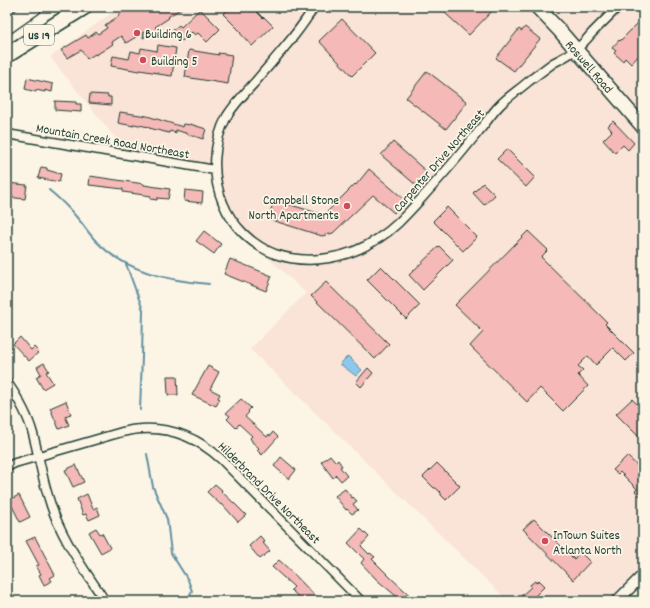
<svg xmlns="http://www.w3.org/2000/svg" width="650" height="608" viewBox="0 0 650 608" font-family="Dekko,sans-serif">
<rect width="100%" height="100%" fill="#fcf5e5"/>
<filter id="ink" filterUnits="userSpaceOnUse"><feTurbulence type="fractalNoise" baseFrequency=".025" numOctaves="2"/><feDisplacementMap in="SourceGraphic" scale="8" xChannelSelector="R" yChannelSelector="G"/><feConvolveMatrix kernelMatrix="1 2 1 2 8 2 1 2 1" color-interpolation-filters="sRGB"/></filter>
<g filter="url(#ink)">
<polygon fill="#fae3d7" points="120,7 635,7 643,16 643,587 637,582 616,601 508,601 250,349 306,293 230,223 207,166 133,160 50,57"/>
<polygon fill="#8dc8ec" stroke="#6190a2" points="348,356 362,370 356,376 340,364"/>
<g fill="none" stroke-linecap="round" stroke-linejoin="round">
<g stroke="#6190a2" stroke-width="2">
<path d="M49,190C60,199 70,209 79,220C86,228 91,237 99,244C127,272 171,281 209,284"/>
<polyline points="126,264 143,310 142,357 140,410"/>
<polyline points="147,454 153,487 167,519 171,553 188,580 192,591 186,601"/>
</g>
</g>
<g fill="#f5b9b7" stroke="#1f3d34">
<polygon points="130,7 183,7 168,17 169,18 155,27 158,30 150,35 150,34 143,38 144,32 126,43 121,36 112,42 113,44 96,55 95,54 87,59 81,50 67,58 61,50 86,35 88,38 96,32 98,34 107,28 105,25 119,16 118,15"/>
<polygon points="231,7 252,7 263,18 264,17 273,26 252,46 240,33 241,32 223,14"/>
<polygon points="451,7 487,7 492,11 469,35 445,13"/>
<polygon points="200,9 220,29 207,42 198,33 195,35 192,32 182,41 172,31 179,25 181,27"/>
<polygon points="643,18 643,33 639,36 643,40 643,51 631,64 625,58 623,61 614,53 616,51 612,48 619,40 620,41"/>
<polygon points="342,19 375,53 352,76 319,41"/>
<polygon points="525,27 540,39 514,71 496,58 519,29 522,31"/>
<polygon points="158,45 176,48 172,76 158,74 158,73 140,70 139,71 111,66 113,56 129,59 131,51 140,53 141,48 157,51"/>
<polygon points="189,50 219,55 218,53 232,55 228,84 185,77"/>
<polygon points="427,71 467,102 446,129 406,98"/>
<polygon points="27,78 53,84 52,92 45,90 45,92 36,90 36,92 25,89"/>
<polygon points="90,94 108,95 108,97 111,97 111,105 89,103"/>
<polygon points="55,101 76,102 76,104 81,104 81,112 55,110"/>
<polygon points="120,112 147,116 183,127 184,124 190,125 190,124 206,129 203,139 176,130 176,133 170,131 169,133 149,128 149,127 134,124 134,126 118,123"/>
<polygon points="613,121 634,143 628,150 623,145 615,153 603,140 612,131 608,126"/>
<polygon points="393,142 428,173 417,186 381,155"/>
<polygon points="507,149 535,177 526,187 497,159"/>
<polygon points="41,167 47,168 47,170 61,174 59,182 38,178"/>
<polygon points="369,169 405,200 394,213 373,195 333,233 322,236 268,219 274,200 321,214 326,213 355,184 356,185"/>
<polygon points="90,176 144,184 144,185 170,189 168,199 157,198 157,200 150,199 151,196 123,192 123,189 89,185"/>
<polygon points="7,183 27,185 25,199 7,197"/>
<polygon points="483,183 495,195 484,205 473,193"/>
<polygon points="185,190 203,192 202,203 184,201"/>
<polygon points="447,207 477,237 463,251 433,221"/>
<polygon points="204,231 221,244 214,254 196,241"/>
<polygon points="528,231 548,250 541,257 607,322 605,324 634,353 626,361 613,348 596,365 588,356 578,366 583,370 578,375 588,386 563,411 540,388 527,402 470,346 483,332 455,305"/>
<polygon points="439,246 453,260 423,290 409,275"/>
<polygon points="230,259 272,276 266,291 224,274"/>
<polygon points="381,266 420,305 406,319 367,280"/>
<polygon points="326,282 389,344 375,359 311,296"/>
<polygon points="20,337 31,350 34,347 39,352 29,361 13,344"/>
<polygon points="44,363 49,371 46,372 53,383 43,389 36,377 41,374 37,367"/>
<polygon points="208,366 219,372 210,389 220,394 218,398 220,399 216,406 192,395"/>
<polygon points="368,368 373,373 361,387 356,382"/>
<polygon points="167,376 177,376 178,395 168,395"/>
<polygon points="241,399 251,408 248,411 249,412 245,417 253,424 267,437 269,434 270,436 273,432 278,437 262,455 257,450 259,448 252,442 252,441 250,438 252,436 239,424 236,428 227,419 230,416 226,413"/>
<polygon points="632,399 643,410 643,441 616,414"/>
<polygon points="66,401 71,414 65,416 69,425 59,429 50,408"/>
<polygon points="330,455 336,462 338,460 342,466 340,467 347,476 341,481 336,475 333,478 321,462"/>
<polygon points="627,456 643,471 643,495 642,494 640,496 635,491 637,489 620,472 618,474 613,470"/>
<polygon points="281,457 296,470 289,479 274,466"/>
<polygon points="437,463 460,486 446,500 441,495 441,493 436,488 434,488 423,477"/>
<polygon points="76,465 84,482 73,487 65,470"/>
<polygon points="215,484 222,490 221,491 235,504 246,515 238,522 222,504 221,505 207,492"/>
<polygon points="345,489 352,498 353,497 357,501 353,504 358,510 352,514 347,509 346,510 335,496"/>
<polygon points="87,494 93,509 97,507 100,515 89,520 86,514 83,515 77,499"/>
<polygon points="19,495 30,517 20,522 9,500"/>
<polygon points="534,519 574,559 580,552 590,562 573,580 523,529"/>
<polygon points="96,528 100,534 102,533 110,548 101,553 89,532"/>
<polygon points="361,529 369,537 361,546 369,554 370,553 375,557 372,559 392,579 416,601 402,601 377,580 361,563 364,559 348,543"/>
<polygon points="260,536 265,542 263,543 270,551 260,559 249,546"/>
<polygon points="35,537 55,575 50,578 52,581 44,585 39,575 41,574 36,566 39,565 26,541"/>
<polygon points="279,560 293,573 320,601 303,601 291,590 294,587 272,567"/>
<polygon points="539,580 545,586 533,598 536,601 525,601 521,596 531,587 530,585 535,581 536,583"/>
</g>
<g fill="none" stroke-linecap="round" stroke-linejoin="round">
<g stroke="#1f3d34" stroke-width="11">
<g id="minor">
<path d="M314,7C298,34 276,57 256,81C246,92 235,103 227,116C213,142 211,175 223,203C232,226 252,245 275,254C309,266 350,258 379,238C395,228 407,214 420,200C439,179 457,159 474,137C483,127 491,114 500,105C509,96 520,89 529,81C537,75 545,69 553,63C561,59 569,55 576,49C582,45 587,39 592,33C600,25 609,16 618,7"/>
<polyline points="7,134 215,170"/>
<path d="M7,382C18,398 28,415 33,434C39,456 42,478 49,499C60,537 84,569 105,601"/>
<path d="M7,467L15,463L122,432C128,431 134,429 141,429C172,427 198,438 221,459L361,601"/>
</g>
</g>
<g stroke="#1f3d34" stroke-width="13">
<polyline id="tertiary" points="617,601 643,575"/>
</g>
<g stroke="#1f3d34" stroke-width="16">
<polyline id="primary" points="537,7 559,30 643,127"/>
</g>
<g stroke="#1f3d34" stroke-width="18">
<g id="motorway">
<polyline points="7,26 34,7"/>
<polyline points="7,55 84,7"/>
</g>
</g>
<use href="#minor" stroke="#fcf5e5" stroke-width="8"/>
<use href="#tertiary" stroke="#fcf5e5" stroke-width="10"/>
<use href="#primary" stroke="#fcf5e5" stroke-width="13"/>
<use href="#motorway" stroke="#fcf5e5" stroke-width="15"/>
</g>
</g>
<g fill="#d1495b" stroke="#fcf5e5" stroke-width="1.5">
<circle cx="137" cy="33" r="4"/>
<circle cx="143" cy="60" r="4"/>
<circle cx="347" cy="206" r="4"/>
<circle cx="545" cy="541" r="4"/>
</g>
<g text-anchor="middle" stroke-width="3.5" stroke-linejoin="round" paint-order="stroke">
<rect fill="#fcf5e5" stroke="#617469" stroke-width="1" x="24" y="25" width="30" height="20" rx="3"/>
<g font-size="12" font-weight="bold" fill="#1f3d34">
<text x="39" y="39">US 19</text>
</g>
<g font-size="13" fill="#1f3d34" stroke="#fcf5e5" text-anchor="start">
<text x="145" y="38">Building 6</text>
<text x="151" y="65">Building 5</text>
<text x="339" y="204" text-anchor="end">Campbell Stone<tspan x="339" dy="15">North Apartments</tspan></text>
<text x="553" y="539">InTown Suites<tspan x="553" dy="15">Atlanta North</tspan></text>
</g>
<g font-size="13" fill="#1f3d34" stroke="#fcf5e5">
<text transform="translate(590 66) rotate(49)" y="5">Roswell Road</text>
<text transform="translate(113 140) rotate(10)" y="5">Mountain Creek Road Northeast</text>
<text transform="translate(438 160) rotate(-49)" y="5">Carpenter Drive Northeast</text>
<text transform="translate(270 492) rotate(45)" y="5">Hilderbrand Drive Northeast</text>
</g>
</g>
<rect width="650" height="608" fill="none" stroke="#fcf5e5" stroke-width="24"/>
<rect x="12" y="12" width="626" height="584" fill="none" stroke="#1f3d34" stroke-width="1.5" filter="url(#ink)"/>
</svg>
